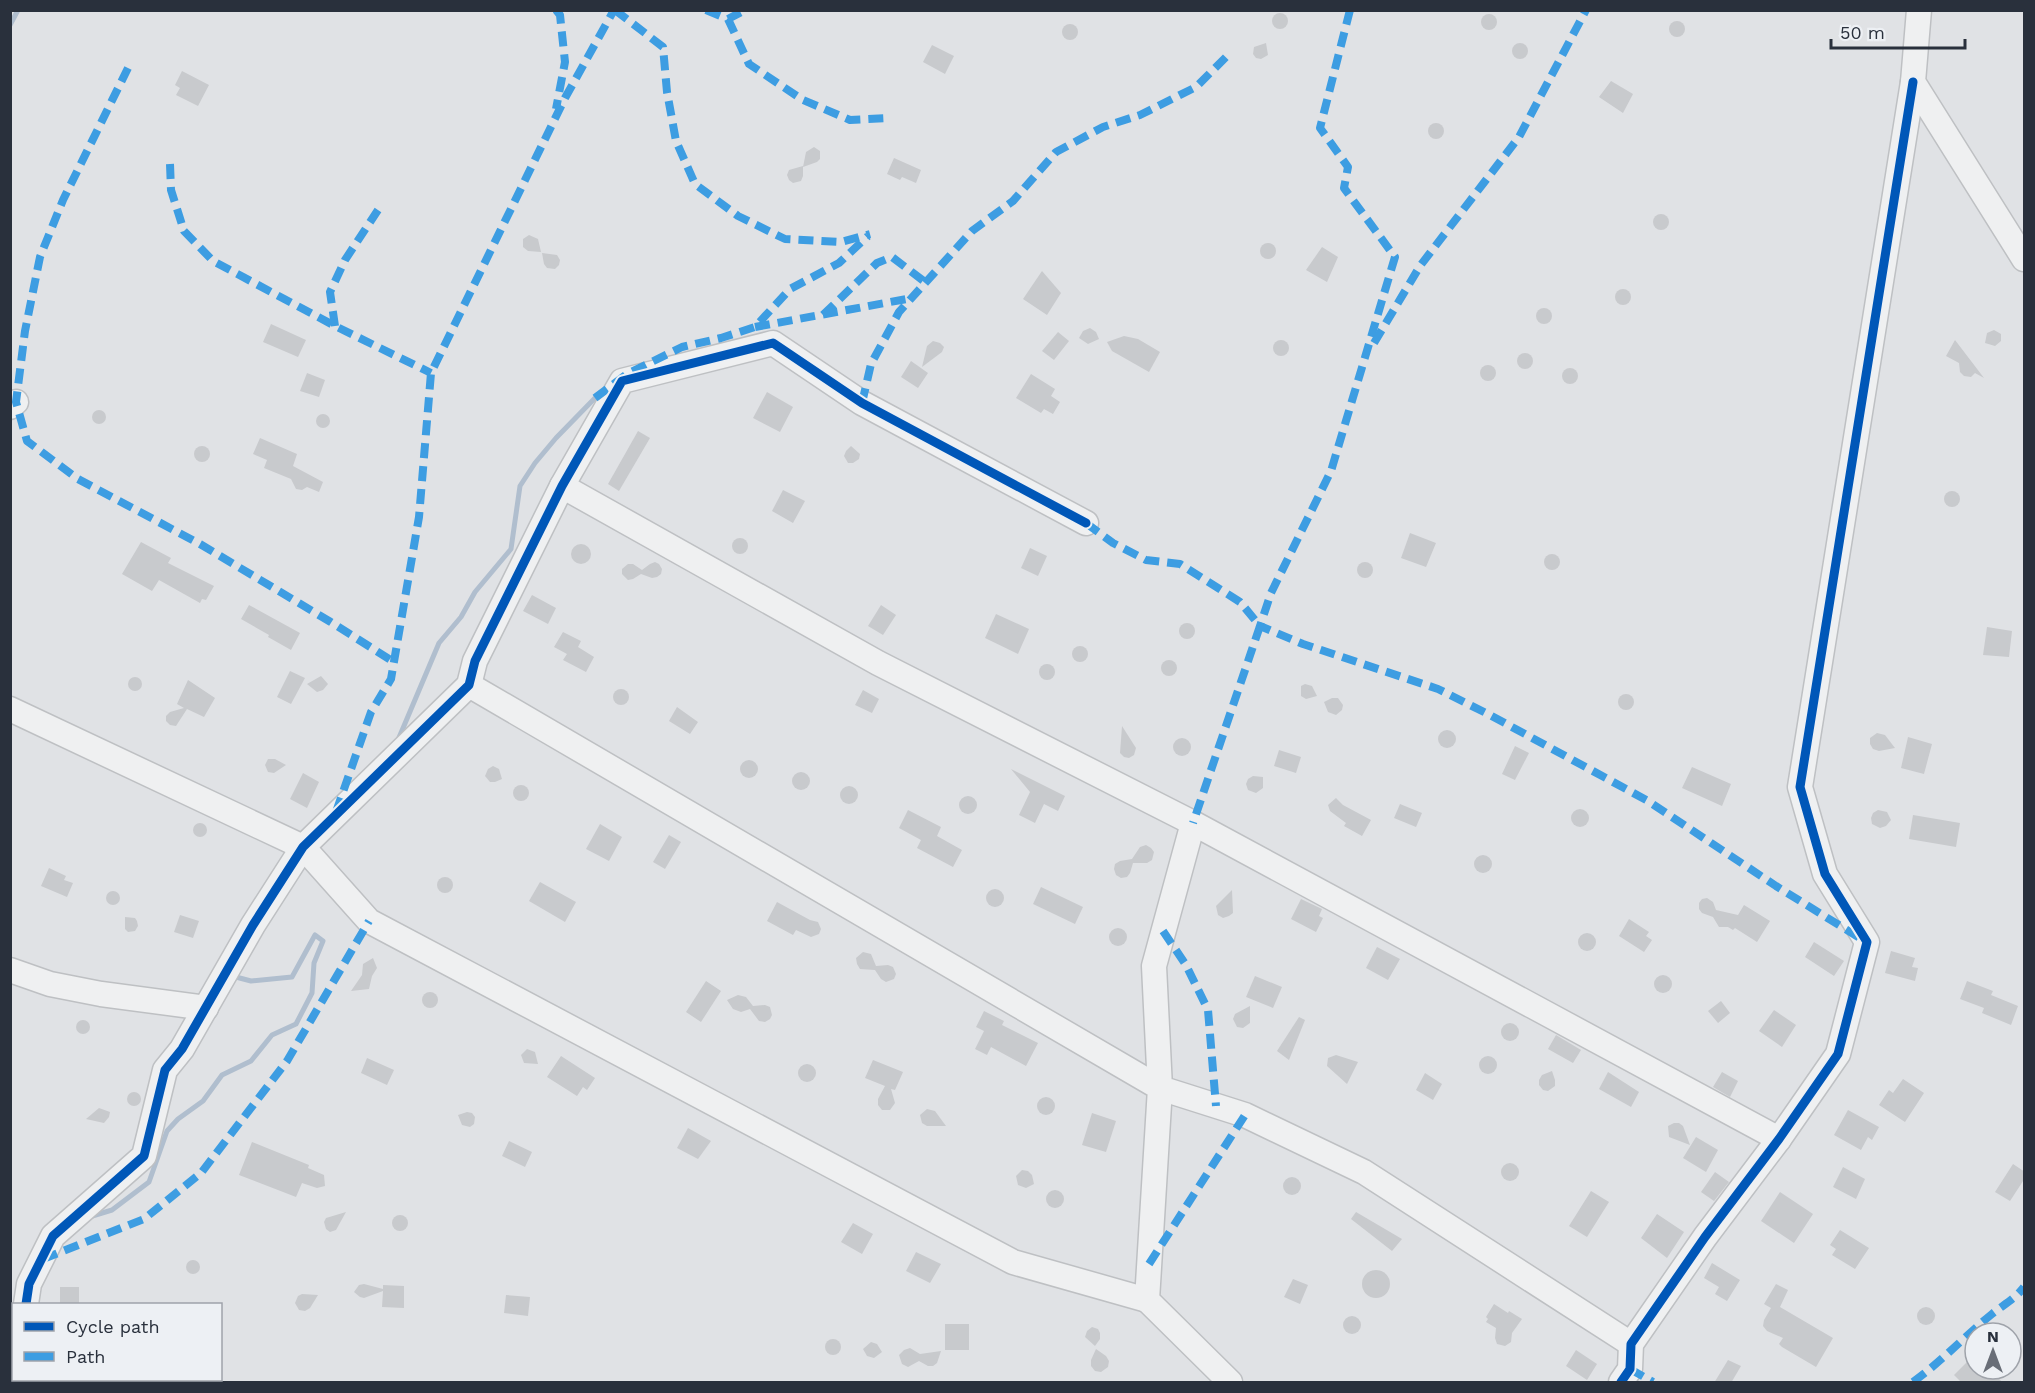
<svg xmlns="http://www.w3.org/2000/svg" width="2035" height="1393" viewBox="0 0 2035 1393" font-family="'Work Sans',sans-serif">
<rect width="100%" height="100%" fill="#e0e2e5"/>
<g fill="none" stroke-linecap="round" stroke-linejoin="round">
<g stroke="#b0bece" stroke-width="5">
<polyline points="10,25 18,10"/>
<polyline points="398,740 439,643 461,617 475,592 511,549 520,486 535,463 556,438 595,398"/>
<polyline points="89,1217 112,1210 149,1182 167,1131 178,1119 203,1101 222,1075 251,1061 272,1035 296,1024 312,993 314,963 323,941 315,935 292,977 251,981 232,976"/>
</g>
</g>
<g fill="#c8cacd">
<circle cx="1280" cy="21" r="8"/>
<circle cx="1489" cy="22" r="8"/>
<circle cx="1677" cy="29" r="8"/>
<circle cx="1070" cy="32" r="8"/>
<polygon points="1266,43 1268,55 1261,59 1256,58 1253,54 1254,47"/>
<circle cx="1520" cy="51" r="8"/>
<polygon points="932,45 954,56 945,74 923,62"/>
<polygon points="182,71 209,85 198,106 176,95 180,88 175,85"/>
<polygon points="1611,81 1633,94 1623,113 1599,97"/>
<circle cx="1436" cy="131" r="8"/>
<polygon points="814,147 820,151 820,159 817,162 803,167 806,152"/>
<polygon points="894,158 921,170 916,183 902,177 900,180 887,174"/>
<polygon points="803,166 803,176 801,181 793,183 789,180 787,175 789,170"/>
<circle cx="1661" cy="222" r="8"/>
<polygon points="529,235 538,239 541,252 528,251 523,247 523,239"/>
<circle cx="1268" cy="251" r="8"/>
<polygon points="1322,247 1338,257 1327,282 1306,270"/>
<polygon points="542,253 557,255 560,260 559,265 555,269 547,268 544,264"/>
<polygon points="1042,271 1061,293 1047,315 1023,299"/>
<circle cx="1623" cy="297" r="8"/>
<circle cx="1544" cy="316" r="8"/>
<polygon points="271,324 306,340 298,357 263,342"/>
<polygon points="1090,328 1096,332 1099,339 1088,344 1079,338 1083,331"/>
<polygon points="1994,330 2001,334 2001,341 1995,346 1985,343 1987,333"/>
<polygon points="1058,332 1069,341 1054,360 1042,351"/>
<polygon points="1124,336 1138,339 1160,352 1149,372 1112,351 1107,342"/>
<polygon points="1955,340 1984,378 1975,373 1971,377 1964,376 1960,372 1959,363 1946,356"/>
<circle cx="1281" cy="348" r="8"/>
<polygon points="933,341 940,343 944,347 942,352 922,367 927,346"/>
<circle cx="1525" cy="361" r="8"/>
<polygon points="911,361 928,373 918,388 901,377"/>
<circle cx="1488" cy="373" r="8"/>
<circle cx="1570" cy="376" r="8"/>
<polygon points="307,373 325,380 319,397 300,391"/>
<polygon points="1031,374 1055,389 1051,396 1060,402 1053,414 1044,409 1041,413 1016,398"/>
<polygon points="767,392 793,407 780,432 753,418"/>
<circle cx="99" cy="417" r="7"/>
<circle cx="323" cy="421" r="7"/>
<polygon points="638,431 650,438 619,491 608,484"/>
<polygon points="260,438 297,454 293,466 323,482 319,492 307,487 302,490 296,489 291,479 264,468 267,460 253,454"/>
<polygon points="851,446 860,454 859,459 853,463 848,463 844,456 846,451"/>
<circle cx="202" cy="454" r="8"/>
<polygon points="783,490 805,501 793,523 772,511"/>
<circle cx="1952" cy="499" r="8"/>
<polygon points="1410,533 1436,543 1426,567 1401,558"/>
<circle cx="740" cy="546" r="8"/>
<polygon points="141,542 171,558 168,563 214,586 206,600 202,599 200,603 159,580 152,591 122,574"/>
<circle cx="581" cy="554" r="10"/>
<polygon points="1030,548 1047,556 1038,576 1021,568"/>
<circle cx="1552" cy="562" r="8"/>
<polygon points="655,562 659,564 662,569 661,574 657,577 652,578 641,574 633,579 628,580 622,574 622,569 628,564 633,564 642,570 650,564"/>
<circle cx="1365" cy="570" r="8"/>
<polygon points="532,595 556,608 548,624 523,611"/>
<polygon points="249,605 300,633 291,650 268,637 269,635 241,619"/>
<polygon points="881,605 896,615 883,635 868,626"/>
<polygon points="996,614 1029,629 1018,654 985,638"/>
<circle cx="1187" cy="631" r="8"/>
<polygon points="1987,627 2012,631 2009,657 1983,655"/>
<polygon points="563,632 581,641 578,647 594,657 586,672 563,660 567,654 554,647"/>
<circle cx="1080" cy="654" r="8"/>
<circle cx="1169" cy="668" r="8"/>
<circle cx="1047" cy="672" r="8"/>
<polygon points="290,671 305,678 291,704 277,697"/>
<polygon points="321,676 328,684 323,690 317,692 307,684"/>
<circle cx="135" cy="684" r="7"/>
<polygon points="188,680 215,698 204,717 187,709 176,726 170,725 166,721 166,716 170,712 184,708 177,704"/>
<polygon points="1305,684 1312,686 1317,696 1306,699 1301,696 1301,686"/>
<circle cx="621" cy="697" r="8"/>
<polygon points="863,690 879,699 872,713 855,705"/>
<circle cx="1626" cy="702" r="8"/>
<polygon points="1332,698 1338,698 1343,705 1342,710 1336,715 1328,712 1324,702"/>
<polygon points="677,707 698,722 690,734 669,721"/>
<polygon points="1122,726 1136,748 1134,755 1129,758 1124,757 1120,753"/>
<circle cx="1447" cy="739" r="9"/>
<polygon points="1877,733 1885,735 1895,748 1879,751 1873,749 1870,744 1870,738"/>
<polygon points="1908,737 1932,744 1924,774 1901,768"/>
<circle cx="1182" cy="747" r="9"/>
<polygon points="1515,746 1529,753 1515,780 1502,774"/>
<polygon points="1279,750 1301,757 1296,773 1274,766"/>
<polygon points="268,759 275,759 286,765 274,773 268,772 265,765"/>
<circle cx="749" cy="769" r="9"/>
<polygon points="493,766 499,769 502,779 495,782 490,782 485,776 488,769"/>
<polygon points="1692,767 1731,784 1722,806 1682,788"/>
<polygon points="1011,769 1065,796 1058,811 1044,804 1035,823 1019,815 1030,792"/>
<circle cx="801" cy="781" r="9"/>
<polygon points="303,773 319,782 307,808 290,799"/>
<polygon points="1253,776 1263,777 1263,788 1256,793 1248,790 1246,784 1248,779"/>
<circle cx="521" cy="793" r="8"/>
<circle cx="849" cy="795" r="9"/>
<circle cx="968" cy="805" r="9"/>
<polygon points="1336,798 1343,805 1371,820 1362,836 1344,826 1346,823 1330,811 1328,805"/>
<polygon points="1400,804 1422,813 1416,827 1394,818"/>
<circle cx="1580" cy="818" r="9"/>
<polygon points="908,810 941,827 937,836 962,850 953,867 917,848 921,840 899,828"/>
<polygon points="1878,810 1887,812 1891,820 1886,826 1880,828 1872,824 1871,818 1873,813"/>
<polygon points="1913,815 1960,823 1956,847 1909,839"/>
<circle cx="200" cy="830" r="7"/>
<polygon points="600,824 622,837 609,861 586,849"/>
<polygon points="669,835 681,842 665,869 653,862"/>
<polygon points="1146,845 1151,848 1154,852 1152,860 1147,863 1133,863 1130,873 1127,877 1121,878 1116,875 1114,869 1115,864 1120,861 1132,859 1140,847"/>
<circle cx="1483" cy="864" r="9"/>
<polygon points="49,868 66,876 64,880 73,883 67,897 41,886"/>
<circle cx="445" cy="885" r="8"/>
<polygon points="540,882 576,902 565,922 529,901"/>
<polygon points="1041,887 1083,907 1075,924 1033,904"/>
<circle cx="995" cy="898" r="9"/>
<polygon points="1232,890 1233,913 1229,916 1223,918 1218,915 1216,906"/>
<circle cx="113" cy="898" r="7"/>
<polygon points="1707,898 1713,902 1716,910 1738,915 1744,905 1770,921 1757,942 1735,928 1733,930 1728,927 1719,927 1713,917 1702,913 1699,909 1699,903 1702,899"/>
<polygon points="1301,899 1322,909 1319,916 1323,918 1316,932 1291,919"/>
<polygon points="777,902 810,920 818,922 821,929 819,934 811,937 796,930 793,935 767,921"/>
<polygon points="180,915 199,921 193,938 174,932"/>
<polygon points="125,917 135,918 137,921 138,926 135,931 128,932 125,929"/>
<polygon points="1629,919 1649,932 1646,936 1652,940 1644,952 1619,936"/>
<circle cx="1118" cy="937" r="9"/>
<circle cx="1587" cy="942" r="9"/>
<polygon points="1814,942 1844,961 1834,976 1805,957"/>
<polygon points="1377,947 1400,959 1388,980 1366,968"/>
<polygon points="1891,951 1915,958 1912,967 1918,968 1915,981 1885,973"/>
<polygon points="863,952 871,954 876,966 888,965 893,967 896,974 894,979 886,982 881,979 875,970 860,969 857,964 856,958"/>
<polygon points="373,958 377,968 372,976 369,989 351,991 362,975 363,964"/>
<circle cx="1663" cy="984" r="9"/>
<polygon points="1255,976 1282,987 1273,1008 1246,997"/>
<polygon points="706,981 721,991 701,1022 686,1012"/>
<polygon points="1967,981 1993,991 1991,995 2018,1006 2011,1025 1982,1013 1984,1008 1960,999"/>
<circle cx="430" cy="1000" r="8"/>
<polygon points="738,995 746,997 753,1006 765,1005 770,1007 772,1015 770,1019 765,1022 759,1021 750,1009 741,1012 733,1009 727,1000"/>
<polygon points="1721,1001 1730,1013 1718,1023 1708,1011"/>
<polygon points="1250,1006 1250,1023 1243,1028 1237,1027 1233,1019 1235,1014"/>
<polygon points="1774,1010 1796,1025 1782,1047 1759,1031"/>
<polygon points="984,1011 1004,1021 1002,1025 1038,1043 1026,1066 991,1047 987,1055 975,1049 984,1031 976,1027"/>
<polygon points="1299,1017 1305,1020 1289,1060 1277,1051"/>
<circle cx="83" cy="1027" r="7"/>
<circle cx="1510" cy="1032" r="9"/>
<polygon points="1556,1035 1581,1050 1573,1063 1548,1049"/>
<polygon points="527,1049 535,1052 538,1064 524,1063 521,1055"/>
<polygon points="1336,1055 1358,1062 1347,1084 1327,1066 1328,1058"/>
<polygon points="561,1056 595,1078 587,1090 583,1087 577,1096 547,1077"/>
<circle cx="1488" cy="1065" r="9"/>
<polygon points="367,1058 394,1070 387,1085 361,1073"/>
<polygon points="873,1060 903,1072 895,1090 891,1089 895,1103 890,1110 882,1110 878,1105 878,1099 885,1086 865,1078"/>
<circle cx="807" cy="1073" r="9"/>
<polygon points="1552,1071 1555,1080 1555,1086 1548,1091 1543,1090 1539,1085 1539,1080 1542,1075"/>
<polygon points="1608,1072 1639,1092 1631,1107 1599,1089"/>
<polygon points="1722,1072 1738,1081 1730,1097 1713,1087"/>
<polygon points="1425,1073 1442,1084 1433,1100 1416,1090"/>
<polygon points="1903,1079 1924,1093 1905,1122 1879,1105 1889,1090 1893,1093"/>
<circle cx="134" cy="1099" r="7"/>
<circle cx="1046" cy="1106" r="9"/>
<polygon points="99,1108 110,1112 109,1117 104,1123 86,1119"/>
<polygon points="927,1109 935,1111 946,1126 927,1126 922,1123 920,1115"/>
<polygon points="1848,1110 1879,1127 1872,1140 1868,1137 1861,1150 1834,1135"/>
<polygon points="467,1112 472,1113 475,1117 474,1124 470,1127 462,1125 458,1115"/>
<polygon points="1092,1113 1116,1121 1106,1152 1082,1145"/>
<polygon points="1674,1123 1679,1123 1683,1126 1690,1145 1669,1137 1668,1126"/>
<polygon points="688,1128 711,1141 698,1159 677,1148"/>
<polygon points="1696,1137 1718,1150 1706,1172 1683,1158"/>
<polygon points="509,1141 532,1152 525,1167 502,1156"/>
<polygon points="252,1142 309,1165 308,1168 324,1175 325,1186 317,1188 302,1183 296,1197 239,1175"/>
<circle cx="1510" cy="1172" r="9"/>
<polygon points="2013,1164 2025,1172 2025,1178 2010,1201 1995,1192"/>
<polygon points="1843,1167 1865,1179 1856,1199 1833,1187"/>
<polygon points="1022,1170 1028,1171 1032,1175 1034,1184 1026,1188 1018,1185 1016,1176"/>
<polygon points="1715,1172 1729,1182 1714,1201 1701,1192"/>
<circle cx="1292" cy="1186" r="9"/>
<circle cx="1055" cy="1199" r="9"/>
<polygon points="1591,1191 1609,1202 1587,1237 1569,1226"/>
<polygon points="1780,1192 1813,1214 1794,1243 1761,1221"/>
<polygon points="346,1212 336,1230 330,1232 326,1229 324,1222 326,1218"/>
<polygon points="1356,1212 1402,1239 1392,1251 1351,1219"/>
<polygon points="1657,1214 1684,1232 1667,1258 1641,1238"/>
<circle cx="400" cy="1223" r="8"/>
<polygon points="853,1223 873,1234 862,1254 841,1242"/>
<polygon points="1840,1230 1869,1248 1855,1269 1832,1255 1836,1249 1830,1245"/>
<polygon points="916,1252 941,1264 930,1283 906,1271"/>
<circle cx="193" cy="1267" r="7"/>
<polygon points="1712,1263 1740,1280 1727,1301 1715,1294 1719,1287 1704,1278"/>
<circle cx="1376" cy="1284" r="14"/>
<polygon points="1293,1279 1308,1285 1300,1304 1284,1297"/>
<polygon points="364,1284 383,1289 383,1285 404,1286 404,1308 382,1307 383,1291 364,1298 360,1297 354,1292 359,1285"/>
<polygon points="1776,1284 1788,1290 1780,1307 1833,1338 1816,1367 1782,1347 1779,1344 1783,1338 1767,1331 1763,1326 1764,1320 1771,1308 1764,1304"/>
<rect x="60" y="1287" width="19" height="18"/>
<polygon points="302,1294 318,1295 310,1308 305,1311 299,1310 295,1303 298,1296"/>
<polygon points="506,1295 530,1297 528,1316 504,1313"/>
<polygon points="1494,1304 1508,1313 1509,1311 1522,1319 1512,1333 1511,1342 1505,1346 1497,1344 1495,1338 1496,1328 1486,1322 1488,1319 1486,1317"/>
<circle cx="1926" cy="1316" r="9"/>
<circle cx="1352" cy="1325" r="9"/>
<rect x="945" y="1324" width="24" height="26"/>
<polygon points="1092,1327 1098,1329 1100,1333 1100,1339 1095,1346 1085,1337 1087,1331"/>
<circle cx="833" cy="1347" r="8"/>
<polygon points="871,1342 877,1344 882,1352 874,1358 867,1356 863,1349"/>
<polygon points="910,1348 920,1354 941,1351 937,1363 933,1366 928,1366 919,1361 908,1367 902,1364 899,1355 904,1350"/>
<polygon points="1096,1349 1106,1356 1109,1361 1108,1367 1101,1372 1095,1371 1091,1366 1091,1360"/>
<polygon points="1576,1350 1597,1364 1587,1380 1566,1366"/>
<polygon points="1975,1354 1975,1369 1990,1369 2003,1383 1962,1383 1954,1375"/>
<polygon points="1728,1360 1741,1366 1731,1383 1714,1383"/>
</g>
<g fill="none" stroke-linecap="round" stroke-linejoin="round">
<g stroke="#bec0c3" stroke-width="27">
<g id="minor">
<polyline points="1919,10 1913,82 2024,259"/>
<polyline points="10,407 16,402"/>
<polyline points="562,486 878,663 1193,823 1779,1139"/>
<polyline points="469,685 1160,1088 1147,1300 1230,1382"/>
<polyline points="10,709 303,847 369,921 1013,1262 1147,1300"/>
<polyline points="1193,823 1154,966 1160,1088 1245,1115 1364,1172 1631,1344"/>
<polyline points="10,970 50,984 101,994 206,1008"/>
<polyline points="26,1304 29,1284 53,1236 144,1156 165,1070 182,1049 253,925 303,847 469,685 475,661 562,486 622,381 773,343 862,403 1086,523"/>
<polyline points="13,1382 14,1378"/>
<polyline points="1621,1382 1630,1369 1631,1344 1705,1237 1779,1139 1838,1054 1867,942 1825,874 1800,787 1913,82"/>
</g>
</g>
<use href="#minor" stroke="#eff0f1" stroke-width="24"/>
<g stroke="#3d9de2" stroke-width="8" stroke-dasharray="15 8" stroke-linecap="butt">
<polyline points="556,10 560,15 565,62 556,109"/>
<polyline points="615,10 663,47 667,92 676,141 695,184 738,216 785,239 841,242 870,234"/>
<polyline points="706,10 728,19 745,10"/>
<polyline points="1350,10 1320,128 1348,167 1344,188 1395,257 1331,471 1271,593 1260,626 1303,644 1438,689 1490,715 1648,801 1776,886 1863,940"/>
<polyline points="728,19 749,64 803,100 850,120 890,118"/>
<polyline points="128,68 63,200 40,257 25,331 16,402 27,441 78,479 200,544 329,621 394,662"/>
<polyline points="170,164 171,190 184,231 213,261 335,326 431,373"/>
<polyline points="823,315 877,263 892,257 925,282"/>
<polyline points="335,326 330,292 345,260 378,210"/>
<polyline points="755,327 912,298"/>
<polyline points="1374,343 1420,266 1519,137 1586,10"/>
<polyline points="595,398 627,374 682,347 721,338 755,327 790,289 839,263 868,236"/>
<polyline points="862,403 871,364 899,312 972,231 1013,201 1056,152 1103,127 1140,115 1196,87 1231,52"/>
<polyline points="1086,523 1113,543 1146,560 1180,564 1240,602 1260,626 1193,823"/>
<polyline points="336,812 371,712 391,679 419,517 431,373 565,98 614,10"/>
<polyline points="1163,931 1186,965 1208,1010 1216,1106"/>
<polyline points="43,1259 144,1219 201,1173 287,1061 369,921"/>
<polyline points="1149,1264 1245,1115"/>
<polyline points="1630,1369 1653,1382"/>
<path d="M1913,1382C1941,1362 1965,1336 1992,1314C2003,1305 2015,1299 2024,1287"/>
</g>
<g stroke="#edf0f4" stroke-width="13">
<g id="cycleway">
<polyline points="26,1304 29,1284 53,1236 144,1156 165,1070 182,1049 253,925 303,847 469,685 475,661 562,486 622,381 773,343 862,403 1086,523"/>
<polyline points="1621,1382 1630,1369 1631,1344 1705,1237 1779,1139 1838,1054 1867,942 1825,874 1800,787 1913,82"/>
</g>
</g>
<use href="#cycleway" stroke="#0057b8" stroke-width="9"/>
</g>
<rect width="2035" height="1393" fill="none" stroke="#29303c" stroke-width="24"/>
<rect x="12" y="1303" width="210" height="78" fill="#edf0f4" stroke="#9fa3aa" stroke-width="1.5"/>
<rect x="24" y="1322" width="30" height="9" fill="#0057b8" stroke="#9fa3aa" stroke-width="1.5"/>
<text x="66" y="1333" font-size="18" fill="#29303c">Cycle path</text>
<rect x="24" y="1352" width="30" height="9" fill="#3d9de2" stroke="#9fa3aa" stroke-width="1.5"/>
<text x="66" y="1363" font-size="18" fill="#29303c">Path</text>
<g transform="translate(1993 1351)"><circle r="28" fill="#edf0f4" stroke="#9fa3aa" stroke-width="1.5"/>
<path d="M0-4.5L10 22L0 15L-10 22Z" fill="#696e77"/>
<text y="-9" font-size="16" font-weight="bold" text-anchor="middle" fill="#29303c">N</text>
</g>
<path d="M1831 39v9h134v-9" fill="none" stroke="#29303c" stroke-width="3"/>
<text x="1840" y="39" font-size="18" fill="#29303c" stroke="#edf0f4" stroke-width="4.5" paint-order="stroke">50 m</text>
</svg>
